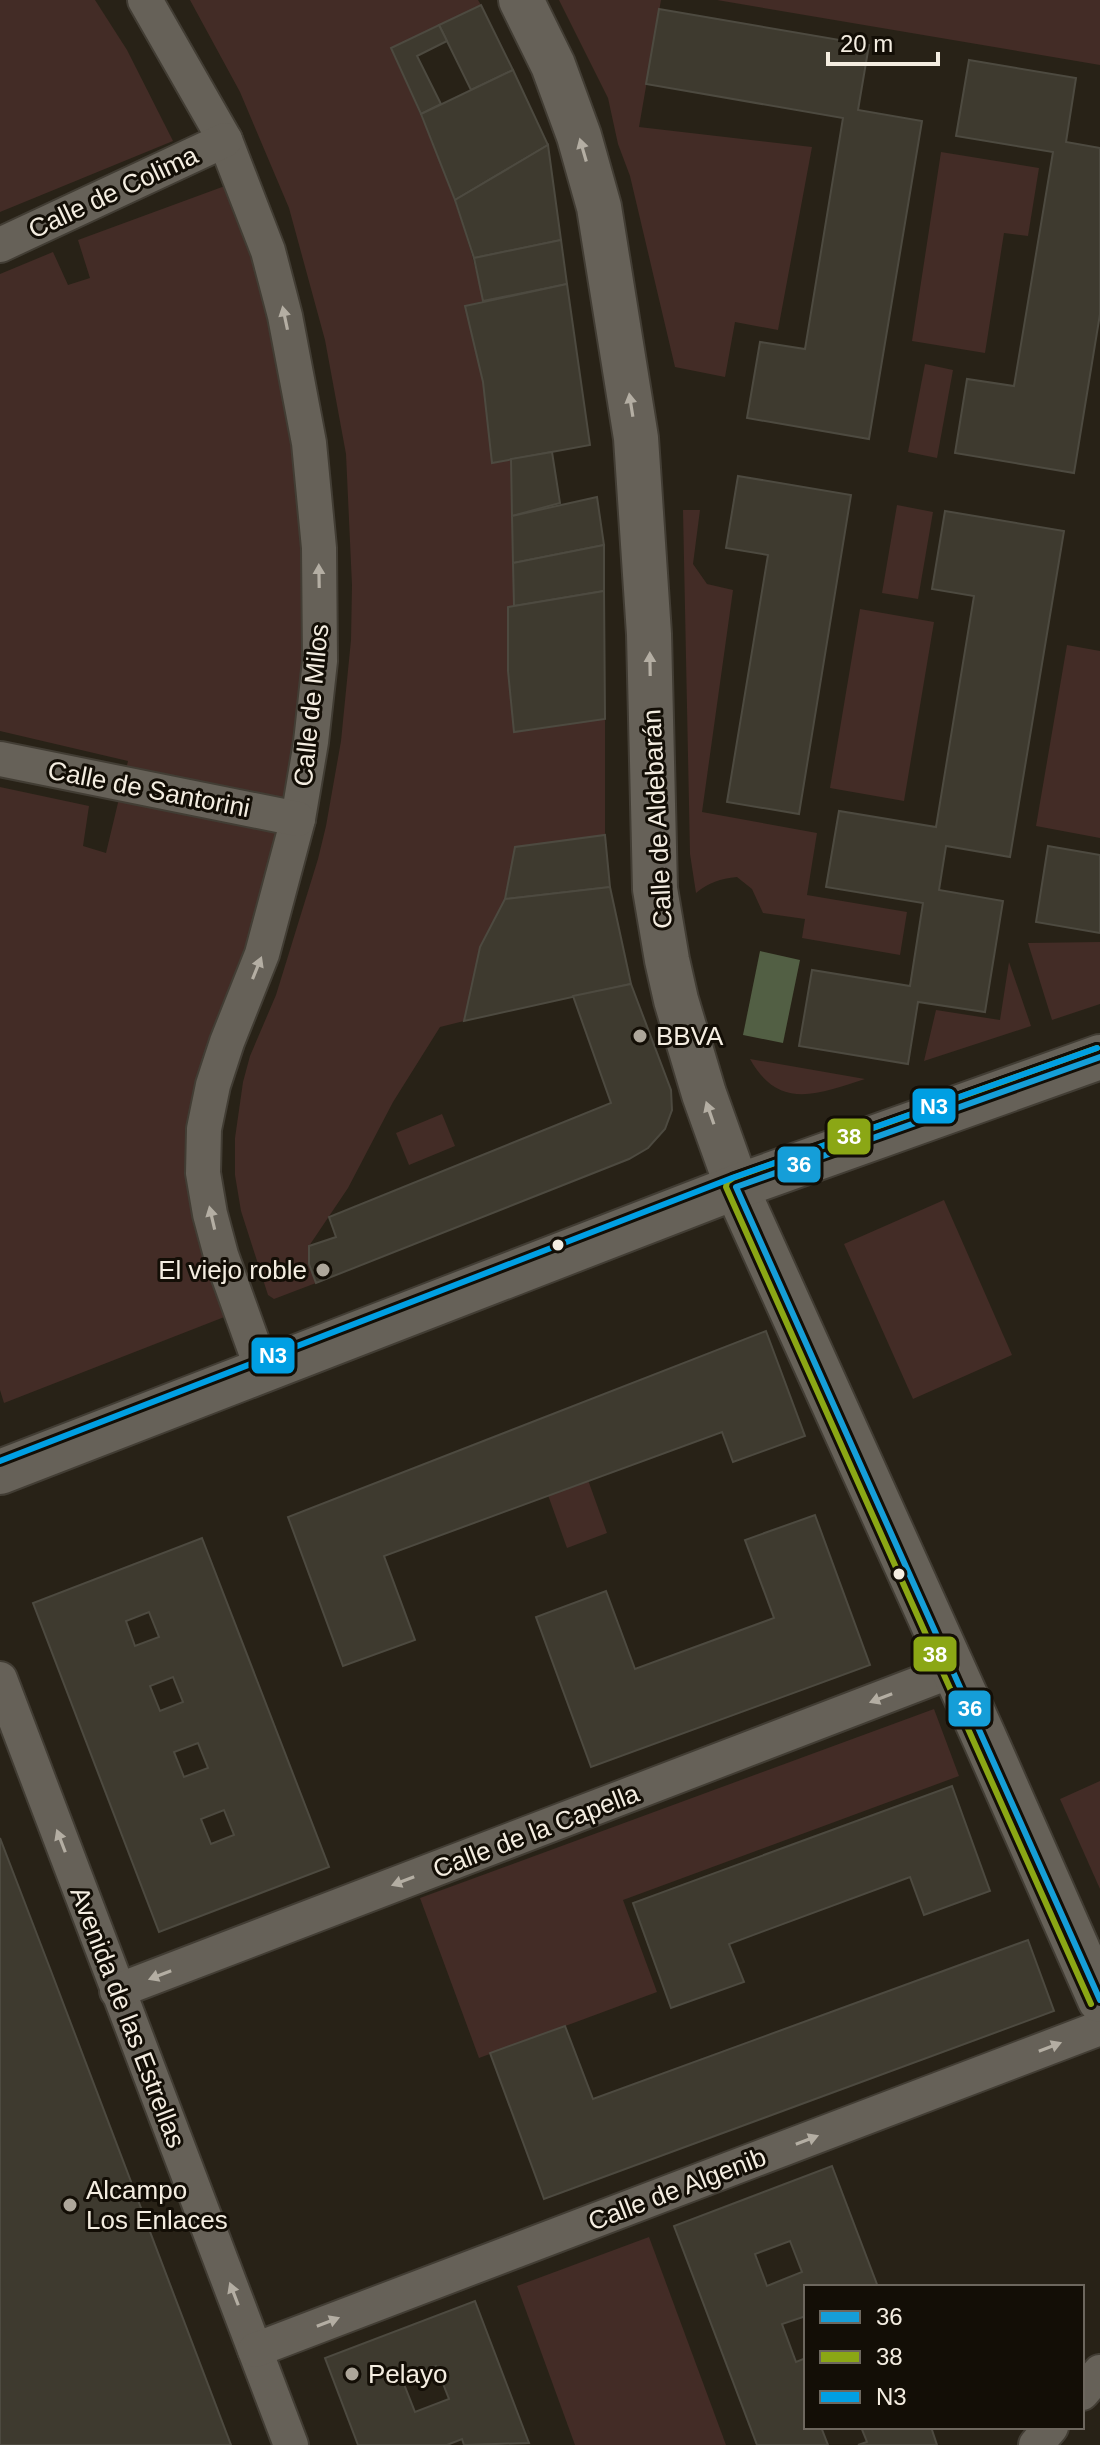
<svg xmlns="http://www.w3.org/2000/svg" width="1100" height="2445" viewBox="0 0 1100 2445" font-family="Helvetica,sans-serif">
<rect width="100%" height="100%" fill="#282217"/>
<g fill="#432c26">
<polygon points="0,0 95,0 127,50 173,141 0,212"/>
<path d="M190,0H478L481,5L391,49C428,130 465,213 483,301L465,306L483,382L492,462L511,459L514,606L508,607V671L515,732L605,719V835L515,847L505,899L464,1021L440,1027L393,1102L348,1188L309,1246V1264L316,1283L274,1299L268,1295L241,1211L235,1175V1138L243,1082L250,1056L276,995L318,859L326,826L341,741L351,640L352,585L346,454L325,340L289,208L240,92Z"/>
<polygon points="559,0 661,0 639,127 812,147 778,330 735,322 725,377 675,367 630,176 618,144 608,98"/>
<polygon points="717,0 1100,0 1100,65"/>
<polygon points="941,152 1039,168 1028,236 1004,233 985,353 912,341"/>
<polygon points="233,183 291,375 310,658 273,873 199,1097 232,1314 4,1403 0,1390 0,787 89,806 83,846 106,853 128,761 0,731 0,274 53,252 68,285 90,278 78,240"/>
<polygon points="925,364 953,370 937,458 908,452"/>
<polygon points="897,505 933,512 918,599 882,593"/>
<path d="M683,510H700L693,564L707,584L733,590L702,812L817,833L807,895L907,912L900,955L802,938L805,919L763,913L752,889L737,877C720,879 709,882 696,893L690,854Z"/>
<polygon points="860,609 934,622 904,801 830,788"/>
<polygon points="1067,645 1100,651 1100,838 1036,826"/>
<polygon points="1100,942 1100,1004 1052,1020 1028,943"/>
<polygon points="1009,962 1031,1026 924,1061 936,1010 1000,1020"/>
<path d="M750,1059L865,1079C818,1094 779,1111 750,1059Z"/>
<polygon points="442,1114 455,1146 409,1165 396,1133"/>
<polygon points="944,1200 1012,1355 913,1399 844,1244"/>
<polygon points="588,1480 607,1533 567,1548 548,1495"/>
<polygon points="934,1709 959,1776 623,1900 657,1992 479,2058 420,1898"/>
<polygon points="1100,1781 1100,1889 1060,1799"/>
<polygon points="649,2237 726,2445 575,2445 517,2286"/>
</g>
<polygon fill="#525f44" points="760,951 800,960 783,1043 743,1035"/>
<g fill="#3e3a2f" stroke="#4d4a40" stroke-width="2" fill-rule="evenodd">
<polygon points="481,5 513,70 471,90 439,25"/>
<polygon points="659,9 869,45 858,110 922,121 869,439 747,418 760,342 805,349 843,118 646,84"/>
<polygon points="439,25 447,41 417,56 441,104 421,114 391,48"/>
<polygon points="969,60 1076,78 1066,142 1100,148 1100,314 1074,473 955,453 967,379 1014,386 1053,152 956,136"/>
<polygon points="513,70 548,145 455,200 421,114"/>
<polygon points="548,145 561,240 474,258 455,200"/>
<polygon points="561,240 567,284 483,301 474,258"/>
<polygon points="567,284 590,445 492,463 483,382 465,306"/>
<polygon points="552,452 560,503 512,516 511,459"/>
<polygon points="738,476 851,495 799,814 727,802 768,555 726,548"/>
<polygon points="597,497 604,545 513,563 512,516"/>
<polygon points="945,511 1064,531 1010,857 946,846 939,890 1003,901 985,1012 918,1002 908,1064 799,1046 812,970 910,986 923,903 826,887 839,811 936,827 974,596 932,589"/>
<polygon points="604,545 604,591 514,606 513,563"/>
<polygon points="604,591 605,719 514,732 508,671 508,607"/>
<polygon points="605,835 610,887 505,899 515,847"/>
<polygon points="1048,846 1100,855 1100,933 1036,922"/>
<polygon points="610,887 631,984 464,1021 480,947 505,899"/>
<polygon points="631,984 671,1090 672,1110 665,1129 648,1148 629,1159 316,1283 309,1264 309,1246 336,1237 329,1217 611,1103 573,996"/>
<polygon points="766,1331 805,1436 733,1462 722,1432 384,1556 415,1640 343,1666 288,1517"/>
<polygon points="815,1515 870,1665 591,1767 536,1617 606,1591 635,1669 774,1618 745,1540"/>
<path d="M202,1538L329,1867L159,1932L33,1603ZM149,1612L159,1637L135,1646L126,1621ZM173,1677L183,1702L160,1711L150,1686ZM198,1743L208,1768L184,1777L174,1752ZM224,1810L234,1835L211,1844L201,1819Z"/>
<polygon points="952,1786 990,1891 924,1915 910,1877 729,1944 744,1982 671,2008 633,1903"/>
<polygon points="0,1838 51,1971 231,2445 0,2445"/>
<polygon points="1028,1940 1054,2011 544,2199 490,2053 565,2026 593,2099"/>
<path d="M832,2166L878,2287H806V2316L782,2324L796,2362L806,2358V2427H821L828,2445H757L674,2226ZM790,2241L802,2272L767,2286L755,2254Z"/>
<path d="M475,2301L529,2443L464,2445L462,2439L447,2445H358L325,2358ZM436,2366L449,2399L415,2412L402,2379Z"/>
<polygon points="861,2427 931,2427 937,2445 858,2445 867,2442"/>
</g>
<g fill="none" stroke-linecap="round" stroke-linejoin="round">
<g stroke="#423d34" stroke-width="38">
<g id="minor">
<polyline points="145,0 225,140 268,251 285,316 309,443 319,548 320,661 311,742 298,819 262,954 227,1042 213,1085 204,1129 203,1173 210,1214 221,1255 263,1372"/>
<polyline points="0,245 225,140"/>
<polyline points="0,759 298,819"/>
<polyline points="0,1679 291,2445"/>
<polyline points="117,1991 954,1670"/>
<polyline points="255,2350 1100,2028"/>
<polyline points="1082,2393 1100,2372"/>
<polyline points="1036,2445 1051,2427"/>
</g>
</g>
<g stroke="#423d34" stroke-width="48">
<g id="tertiary">
<polyline points="521,0 553,65 579,136 599,207 636,438 649,634 655,889 667,960 676,1000 704,1094 743,1203 984,1737 1100,2000"/>
<polyline points="0,1472 736,1187 1100,1057"/>
</g>
</g>
<use href="#minor" stroke="#666158" stroke-width="34"/>
<use href="#tertiary" stroke="#666158" stroke-width="44"/>
<g stroke="#130e06" stroke-width="12">
<polyline id="bus-1" points="1100,1057 736,1187 1100,2000"/>
</g>
<g stroke="#130e06" stroke-width="12">
<polyline id="bus-2" points="1091,2004 726,1187 727,1182 733,1178 1097,1048"/>
</g>
<g stroke="#130e06" stroke-width="12">
<polyline id="bus-3" points="0,1461 732,1178 1097,1048"/>
</g>
<use href="#bus-1" stroke="#159ed8" stroke-width="6"/>
<use href="#bus-2" stroke="#8ba715" stroke-width="6"/>
<use href="#bus-3" stroke="#009fe3" stroke-width="6"/>
</g>
<defs><path id="oneway-solid" d="M-6-.8H1V-3.2L6.5 0L1 3.2V.8H-6Z" transform="scale(2)"/></defs>
<g fill="#b4aea3">
<use href="#oneway-solid" transform="translate(583 150) rotate(-106)"/>
<use href="#oneway-solid" transform="translate(285 318) rotate(-102)"/>
<use href="#oneway-solid" transform="translate(631 405) rotate(-99)"/>
<use href="#oneway-solid" transform="translate(319 576) rotate(-91)"/>
<use href="#oneway-solid" transform="translate(650 664) rotate(-91)"/>
<use href="#oneway-solid" transform="translate(257 968) rotate(-68)"/>
<use href="#oneway-solid" transform="translate(710 1113) rotate(-109)"/>
<use href="#oneway-solid" transform="translate(212 1218) rotate(-103)"/>
<use href="#oneway-solid" transform="translate(881 1698) rotate(159)"/>
<use href="#oneway-solid" transform="translate(61 1841) rotate(-111)"/>
<use href="#oneway-solid" transform="translate(403 1881) rotate(159)"/>
<use href="#oneway-solid" transform="translate(160 1975) rotate(159)"/>
<use href="#oneway-solid" transform="translate(1050 2047) rotate(-21)"/>
<use href="#oneway-solid" transform="translate(807 2140) rotate(-21)"/>
<use href="#oneway-solid" transform="translate(234 2294) rotate(-111)"/>
<use href="#oneway-solid" transform="translate(328 2322) rotate(-21)"/>
</g>
<g fill="#ada69a" stroke="#130e06" stroke-width="3">
<circle cx="640" cy="1036" r="8"/>
<circle cx="323" cy="1270" r="8"/>
<circle cx="70" cy="2205" r="8"/>
<circle cx="352" cy="2374" r="8"/>
</g>
<g fill="#f4ede1" stroke="#130e06" stroke-width="3">
<circle cx="558" cy="1245" r="7"/>
<circle cx="899" cy="1574" r="7"/>
</g>
<g text-anchor="middle" stroke-width="6" stroke-linejoin="round" paint-order="stroke">
<g font-size="26" fill="#f4ede1" stroke="#130e06">
<text transform="translate(113 192) rotate(-25)" y="9">Calle de Colima</text>
<text transform="translate(311 705) rotate(-84)" y="9">Calle de Milos</text>
<text transform="translate(149 789) rotate(11)" y="9">Calle de Santorini</text>
<text transform="translate(657 819) rotate(-93)" y="9">Calle de Aldebarán</text>
<text transform="translate(536 1831) rotate(-21)" y="9">Calle de la Capella</text>
<text transform="translate(128 2017) rotate(69)" y="9">Avenida de las Estrellas</text>
<text transform="translate(677 2189) rotate(-21)" y="9">Calle de Algenib</text>
</g>
<g font-size="26" fill="#f4ede1" stroke="#130e06" text-anchor="start">
<text x="656" y="1045">BBVA</text>
<text x="307" y="1279" text-anchor="end">El viejo roble</text>
<text x="86" y="2199">Alcampo<tspan x="86" dy="30">Los Enlaces</tspan></text>
<text x="368" y="2383">Pelayo</text>
</g>
</g>
<g stroke="#130e06" stroke-width="3">
<rect x="911" y="1087" width="46" height="38" rx="8" fill="#009fe3"/>
<rect x="826" y="1117" width="46" height="39" rx="8" fill="#8ba715"/>
<rect x="776" y="1145" width="46" height="39" rx="8" fill="#159ed8"/>
<rect x="250" y="1336" width="46" height="39" rx="8" fill="#009fe3"/>
<rect x="912" y="1635" width="46" height="38" rx="8" fill="#8ba715"/>
<rect x="947" y="1689" width="45" height="39" rx="8" fill="#159ed8"/>
</g>
<g font-size="22" text-anchor="middle" font-weight="bold" fill="#fff">
<text x="934" y="1114">N3</text>
<text x="849" y="1144">38</text>
<text x="799" y="1172">36</text>
<text x="273" y="1363">N3</text>
<text x="935" y="1662">38</text>
<text x="970" y="1716">36</text>
</g>
<rect x="804" y="2285" width="280" height="144" fill="#130e06" stroke="#6d675e" stroke-width="2"/>
<rect x="820" y="2311" width="40" height="12" fill="#159ed8" stroke="#6d675e" stroke-width="2"/>
<text x="876" y="2325" font-size="24" fill="#f4ede1">36</text>
<rect x="820" y="2351" width="40" height="12" fill="#8ba715" stroke="#6d675e" stroke-width="2"/>
<text x="876" y="2365" font-size="24" fill="#f4ede1">38</text>
<rect x="820" y="2391" width="40" height="12" fill="#009fe3" stroke="#6d675e" stroke-width="2"/>
<text x="876" y="2405" font-size="24" fill="#f4ede1">N3</text>
<path d="M828 52v12h110v-12" fill="none" stroke="#f4ede1" stroke-width="4"/>
<text x="840" y="52" font-size="24" fill="#f4ede1" stroke="#130e06" stroke-width="6" paint-order="stroke">20 m</text>
</svg>
